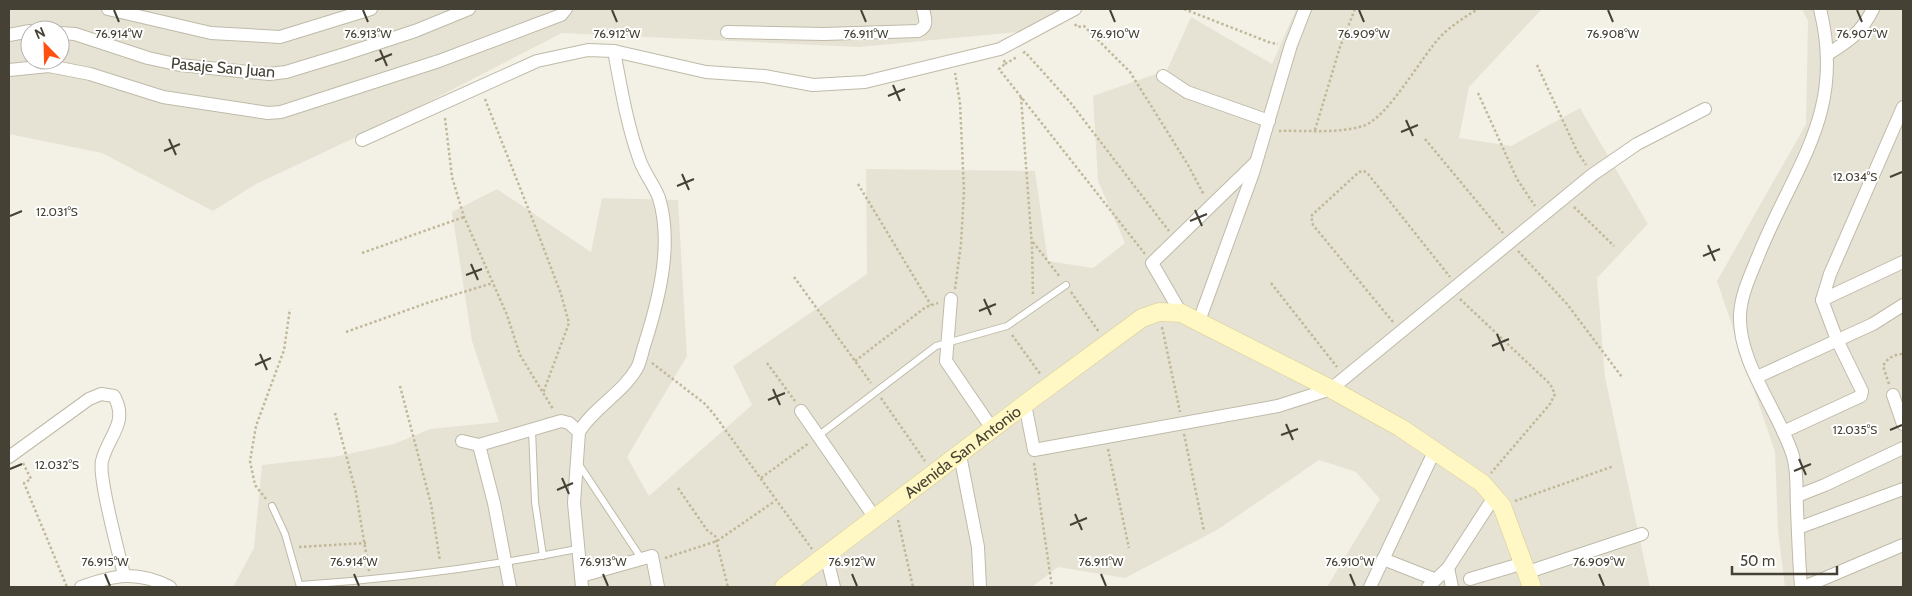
<svg xmlns="http://www.w3.org/2000/svg" width="1912" height="596" viewBox="0 0 1912 596" font-family="Cabin,sans-serif">
<rect width="100%" height="100%" fill="#f3f1e6"/>
<g fill="#e7e3d4" fill-rule="evenodd">
<path d="M9,9H1069L1018,32L859,47L562,33L401,116L256,184L213,211L102,153L9,134ZM30,30H60V60H30Z"/>
<polygon points="1296,9 1542,9 1469,87 1459,138 1511,146 1580,108 1648,224 1597,278 1605,377 1650,587 1327,587 1380,499 1356,472 1319,460 1217,530 1125,578 1058,567 1032,587 233,587 254,548 262,465 334,457 394,444 430,429 499,422 472,341 452,212 497,189 591,252 602,198 678,200 687,356 627,457 649,496 752,405 733,366 867,274 866,169 1035,171 1048,261 1093,268 1125,243 1098,181 1093,96 1167,70 1191,17 1272,64"/>
<polygon points="1802,9 1903,9 1903,587 1785,587 1778,531 1775,452 1717,281 1806,124 1808,21"/>
</g>
<g fill="none" stroke-linecap="round" stroke-linejoin="round">
<g stroke="#bfbaa8" stroke-width="8">
<g id="lane">
<polyline points="532,430 535,502 543,556"/>
<polyline points="818,436 936,346 1007,326 1066,285"/>
<polyline points="578,463 641,558"/>
<polyline points="272,506 285,534 300,587"/>
<path d="M300,585C392,579 486,567 577,549"/>
</g>
</g>
<g stroke="#bfbaa8" stroke-width="14">
<g id="street">
<polyline points="108,9 211,33 280,37 371,9"/>
<path d="M727,32L824,34L918,31C929,26 925,19 923,9"/>
<polyline points="60,33 75,34 148,58 180,65 269,74 286,72 345,54 415,31 469,9"/>
<polyline points="9,35 30,31"/>
<path d="M1828,54C1850,40 1861,33 1873,9"/>
<polyline points="9,70 49,66 90,74 163,97 268,113 281,112 439,61 561,15 566,9"/>
<polyline points="1163,76 1187,92 1269,121"/>
<polyline points="362,140 537,61 588,50 614,51 706,72 764,76 813,85 865,82 1000,49 1075,9"/>
<polyline points="951,299 946,361 993,430"/>
<polyline points="1822,300 1830,274 1903,107"/>
<polyline points="1181,313 1152,263 1255,163"/>
<polyline points="1199,321 1253,173 1291,45 1305,9"/>
<polyline points="1757,377 1873,324 1903,305"/>
<polyline points="1893,395 1903,424"/>
<polyline points="1025,404 1034,450 1278,406 1331,389 1592,175 1637,144 1705,109"/>
<polyline points="801,411 875,518"/>
<polyline points="1783,432 1861,396 1862,391 1837,340 1822,300 1903,262"/>
<polyline points="462,441 479,445 561,421 569,423 579,432"/>
<polyline points="479,445 494,503 510,587"/>
<polyline points="960,455 978,547 980,587"/>
<path d="M9,457L89,399L101,394L114,396C129,423 108,436 102,461C98,477 119,554 124,575"/>
<polyline points="1797,496 1825,485 1903,448"/>
<polyline points="1798,528 1903,489"/>
<polyline points="826,555 834,587"/>
<polyline points="1383,559 1434,579"/>
<polyline points="1448,568 1452,587"/>
<polyline points="1528,572 1642,534"/>
<polyline points="581,576 652,556 658,587"/>
<polyline points="1470,579 1524,563"/>
<path d="M81,587C114,575 136,570 170,587"/>
<path d="M582,587L574,503L579,432C593,408 622,394 637,368C641,361 642,351 645,343C659,299 673,244 659,198C654,185 645,174 640,161C627,125 621,88 614,51"/>
<polyline points="1370,587 1434,452"/>
<polyline points="1428,587 1448,568 1494,497"/>
<path d="M1801,587C1799,561 1798,535 1797,508C1796,490 1798,474 1793,456C1779,411 1738,363 1740,315C1741,294 1751,274 1759,254C1795,165 1846,112 1820,9"/>
<polyline points="1804,587 1903,545"/>
</g>
</g>
<g stroke="#d5cb94" stroke-width="19">
<g id="secondary">
<path id="s1" d="M784,587L1025,404L1142,318L1159,312L1181,313L1331,389L1401,428L1482,483L1502,506L1532,587"/>
</g>
</g>
<g stroke="#c1b799" stroke-width="2.5" stroke-dasharray="2.5 2.5" stroke-linecap="butt">
<polyline points="1184,9 1271,43 1278,44"/>
<polyline points="1075,24 1077,27 1084,26 1130,72 1188,165 1204,195"/>
<polyline points="1023,53 1025,52 1070,102 1169,231"/>
<polyline points="1004,60 1005,64 999,69 1145,254"/>
<polyline points="1005,64 1017,57"/>
<polyline points="1537,65 1577,151 1586,165"/>
<polyline points="1478,93 1517,179 1535,206"/>
<polyline points="1021,97 1032,247 1033,296"/>
<polyline points="485,99 539,236 561,294 569,323 543,393"/>
<polyline points="445,118 452,177 464,217 507,315 520,355 553,409"/>
<polyline points="1315,130 1340,47 1355,9"/>
<path d="M1279,131C1305,130 1337,134 1363,126C1388,118 1421,57 1441,36C1452,25 1465,17 1478,9"/>
<polyline points="1425,139 1503,233"/>
<polyline points="858,184 931,305"/>
<polyline points="1574,207 1614,246"/>
<polyline points="1033,242 1060,277"/>
<polyline points="1518,251 1567,304 1622,377"/>
<polyline points="362,253 464,217"/>
<polyline points="794,277 871,383"/>
<polyline points="1271,283 1337,367"/>
<polyline points="955,289 961,244 964,191 960,103 955,73"/>
<polyline points="1071,292 1099,332"/>
<polyline points="1460,299 1550,384 1555,394 1550,404 1491,473"/>
<polyline points="1393,322 1313,225 1311,216 1359,172 1364,171 1368,174 1450,277"/>
<polyline points="1162,327 1180,412"/>
<polyline points="346,332 427,303 493,283"/>
<polyline points="1012,335 1041,375"/>
<polyline points="855,361 926,307 938,303"/>
<polyline points="652,363 704,403 713,413 812,549"/>
<polyline points="767,363 795,401"/>
<path d="M1889,384L1883,366C1887,358 1895,354 1903,354"/>
<polyline points="400,386 431,504 440,561"/>
<polyline points="881,398 925,461"/>
<polyline points="335,413 356,493 369,571"/>
<polyline points="1184,434 1204,531"/>
<polyline points="1108,449 1129,548"/>
<polyline points="23,463 31,479 24,483 67,587"/>
<polyline points="1034,463 1052,587"/>
<polyline points="761,478 809,443"/>
<polyline points="678,488 707,530 715,536 728,587"/>
<polyline points="266,499 255,485 250,461 256,426 284,350 290,309"/>
<polyline points="1515,501 1614,466"/>
<polyline points="898,520 913,587"/>
<polyline points="299,547 366,543"/>
<polyline points="665,558 717,541 775,501"/>
</g>
<use href="#lane" stroke="#fff" stroke-width="6"/>
<use href="#street" stroke="#fff" stroke-width="12"/>
<use href="#secondary" stroke="#fff7c4" stroke-width="18"/>
</g>
<path fill="none" stroke="#464135" stroke-width="2" d="M114,10L119,22M363,10L368,22M612,10L617,22M861,10L866,22M1110,10L1115,22M1359,10L1364,22M1608,10L1613,22M1857,10L1862,22M380,50L387,66M375,61L392,54M893,85L900,101M888,96L905,89M1406,120L1413,136M1401,132L1418,125M169,139L176,155M164,151L180,144M682,174L689,190M1890,177L1902,172M677,186L694,179M1195,210L1202,226M10,216L22,211M1190,221L1207,214M1708,245L1715,261M1703,256L1720,249M471,264L478,280M466,275L482,269M984,299L991,315M979,311L996,304M1497,334L1504,351M1492,346L1509,339M260,354L267,370M255,365L271,358M773,389L780,405M768,400L785,393M1286,424L1293,440M1890,430L1902,425M1281,435L1298,429M1799,459L1806,475M10,469L22,464M1794,471L1811,464M562,478L569,494M557,490L573,483M1075,514L1082,530M1070,525L1087,518M105,574L110,586M354,574L359,586M603,574L608,586M852,574L857,586M1101,574L1106,586M1350,574L1355,586M1599,574L1604,586"/>
<g text-anchor="middle" stroke-width="4" stroke-linejoin="round" paint-order="stroke">
<g font-size="16" fill="#464135" stroke="#fff">
<text transform="translate(223 67) rotate(5)" y="6">Pasaje San Juan</text>
<text dy="6" stroke="none"><textPath href="#s1" startOffset="224">Avenida San Antonio</textPath></text>
</g>
</g>
<g font-size="12" text-anchor="middle" fill="#464135" stroke="#fff" stroke-width="4" stroke-linejoin="round" paint-order="stroke">
<text x="119" y="38">76.914°W</text>
<text x="368" y="38">76.913°W</text>
<text x="617" y="38">76.912°W</text>
<text x="866" y="38">76.911°W</text>
<text x="1115" y="38">76.910°W</text>
<text x="1364" y="38">76.909°W</text>
<text x="1613" y="38">76.908°W</text>
<text x="1862" y="38">76.907°W</text>
<text x="1855" y="181">12.034°S</text>
<text x="57" y="216">12.031°S</text>
<text x="1855" y="434">12.035°S</text>
<text x="57" y="469">12.032°S</text>
<text x="105" y="566">76.915°W</text>
<text x="354" y="566">76.914°W</text>
<text x="603" y="566">76.913°W</text>
<text x="852" y="566">76.912°W</text>
<text x="1101" y="566">76.911°W</text>
<text x="1350" y="566">76.910°W</text>
<text x="1599" y="566">76.909°W</text>
</g>
<rect width="1912" height="596" fill="none" stroke="#464135" stroke-width="20"/>
<g transform="translate(45 45) rotate(337)"><circle r="24" fill="#ffffff" stroke="#b5b3ae"/>
<path d="M0-4L9 19L0 12L-9 19Z" fill="#ff5011"/>
<text y="-8" font-size="14" font-weight="bold" text-anchor="middle" fill="#464135">N</text>
</g>
<path d="M1732 566v8h105v-8" fill="none" stroke="#464135" stroke-width="2.5"/>
<text x="1740" y="566" font-size="15" fill="#464135" stroke="#ffffff" stroke-width="4" paint-order="stroke">50 m</text>
</svg>
